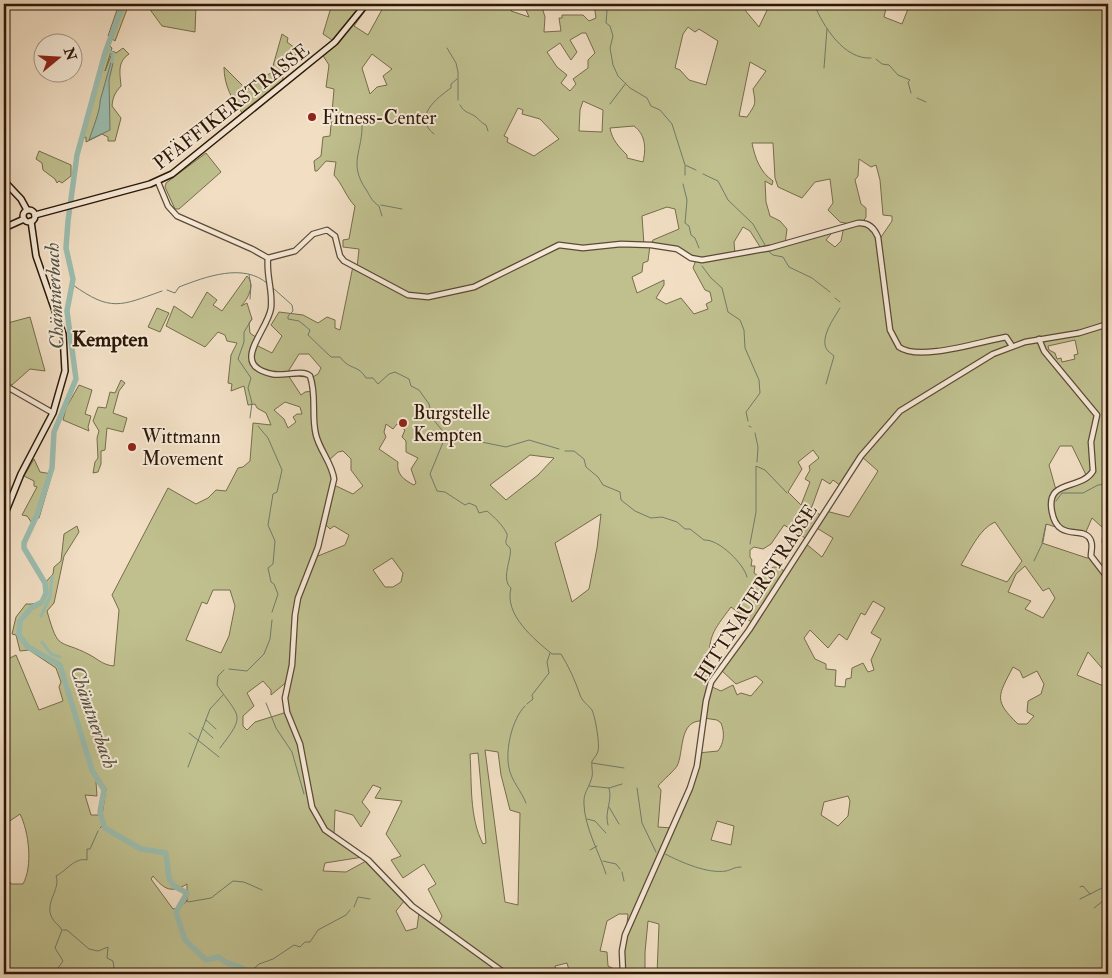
<svg xmlns="http://www.w3.org/2000/svg" width="1112" height="978" viewBox="0 0 1112 978" font-family="'IM FELL Double Pica',serif">
<rect width="100%" height="100%" fill="#f1dec3"/>
<filter id="stains"><feTurbulence type="fractalNoise" baseFrequency=".004" numOctaves="4"/><feColorMatrix values="0 0 0 0 .2 0 0 0 0 .09 0 0 0 0 .02 0 0 0 .5 -.17"/></filter>
<radialGradient id="worn" r=".72"><stop offset=".6" stop-color="#630" stop-opacity="0"/><stop offset="1" stop-color="#630" stop-opacity=".3"/></radialGradient>
<g fill="#c0c08f" stroke="#766c4b" fill-rule="evenodd">
<polygon points="119,4 129,4 115,41 108,36"/>
<polygon points="146,4 196,4 195,32 162,26"/>
<path d="M332,4H370L354,26L368,35L385,4H513L511,11L529,17L526,10L532,4H541L545,17L544,32L561,31L559,18H562V15H583L589,21L596,18L594,4H729L736,10L740,4L759,27L770,4H887L884,17L902,24L910,4H1108V545L1102,543L1103,528L1092,518L1085,534C1070,533 1060,528 1046,524L1042,543L1087,558L1091,556L1106,575L1108,574V675L1088,652L1077,675L1101,685L1106,684L1108,678V974H657L659,924L648,921L645,952V974H570L567,963L555,966L557,974H4V871L11,884H23C33,866 29,832 20,814L4,825V707L7,703L4,698V661L16,655L39,710L63,701L59,687L61,682L56,668L29,650L20,651L16,635L12,634L16,617L26,604C42,605 46,598 45,583L53,574L54,567L61,561L64,534L77,526L79,532L64,556L54,603L47,611C59,653 58,638 90,655C99,660 103,665 114,666L119,610L112,595L168,488L196,504L208,498L216,490L226,491L238,468L243,467L250,461L253,423L271,425L266,413L257,408L255,404L248,405L244,386L231,391L232,384L228,383L231,355L237,343L227,341L225,335L218,332L205,347L166,326L174,306L192,318L207,292L217,300L213,305L222,311L247,276C255,284 249,298 241,306L247,303L252,319L249,323L250,333L257,338L254,344L272,353L282,336L271,325L279,312L303,315L318,323L327,317L335,320V328L340,330L353,266L357,268L359,249L343,247V240L349,239L355,206C346,197 343,185 334,175L336,162L326,161L317,171H315L314,161L321,156L323,137L330,136L334,89L326,87L329,65L322,54L335,42L323,34ZM688,27L695,32L699,29L718,41L706,85L689,80L680,70L675,68L683,34ZM582,33H586L595,53L588,60V68L573,79L576,84L570,91L561,83L567,75L557,67L547,52L560,43L571,60L577,52L570,40ZM372,54L392,69L383,76L387,85L377,87L370,94L362,68ZM750,62L766,71L753,89C756,105 756,103 747,117L739,116ZM583,101L603,110L602,132L579,131L580,110ZM518,108L523,110L522,114L540,119L559,139L534,156L507,142L508,138L504,136ZM634,126C646,135 646,149 643,162L627,158V155C619,147 612,140 610,128ZM752,143H773L775,178L778,187L802,198L815,182L830,179L833,203L828,210L840,222L850,224L844,226L841,241L835,247L826,240L835,229L785,244L787,229L780,221L770,216L766,202L765,181L772,185L773,181C760,172 755,158 752,143ZM859,159L871,167L876,165L880,180L883,215L892,216V221L879,240L871,225L863,222L866,217V208L861,204L855,180L858,176ZM667,207L675,209L679,229L653,240L651,245L682,251L696,260L693,268L705,290L710,292L712,301L706,304L708,309L694,314L681,298L666,304L656,298L664,285V280L637,293L632,277L642,272L643,263L648,261L650,245H644L642,216ZM743,227L750,231L762,250L735,254L734,242ZM1075,340L1078,354L1074,355L1075,359L1062,362L1061,358L1057,359L1055,353L1049,350L1048,346ZM299,354H309L321,368L318,374L311,378L313,391L305,392L301,395L288,375H286ZM285,402L300,407L302,414H297L293,417L296,422L288,428L284,419L274,410ZM386,424L393,429L397,424L405,430L402,437L406,441V452L418,458L411,469L416,483L414,485C404,480 396,474 398,462L379,449L386,437L384,432ZM1060,446H1072L1087,477L1056,490L1049,465ZM813,450L819,458L809,466L810,470L805,479L810,482L801,505L788,492L802,469L798,462ZM343,451L351,459V470L363,486L353,494L334,485L328,461L338,452ZM530,455L554,458L538,475L506,500L490,485ZM861,456L878,471L849,517L826,511L822,516L811,509L822,479L830,484L833,480L841,486ZM601,514L597,548L589,589L572,602L555,543ZM995,522L1022,561L1007,582L961,565C970,551 979,529 995,522ZM324,523L330,529L334,526L349,535L345,545L318,556H316ZM784,525L807,539L815,527L833,538L822,557L805,543L786,573L779,567H773L761,578L754,573L755,566H751L752,560L750,557V550L754,547L763,549L771,544ZM392,558L403,573L401,582L393,587H385L373,570ZM1025,566L1043,591L1049,588L1055,598L1043,618L1025,609L1031,601L1008,592L1016,574ZM213,590H230L235,606L229,636L221,653L186,640L202,602L207,604ZM873,601L885,608L871,633L881,639L871,660L874,670L868,672L863,663L852,668L851,678L846,679L845,687L835,686L836,670L826,669V664L815,659L804,638L810,630L828,648L839,634L847,640L861,613L865,615ZM731,607L754,624L720,669L736,684L756,676L763,682L751,696L741,693L737,695L733,685L721,691L710,686L717,673L710,668C707,637 713,631 731,607ZM1013,667L1020,671L1023,678L1037,671L1044,684L1041,694L1028,701L1027,712L1034,716L1027,724H1018C993,700 998,696 1013,667ZM289,680L285,704L287,712L255,722L247,730L243,726V716L254,706L247,693L263,681L271,690V695ZM704,718L717,720L721,723C725,733 724,743 718,751L698,753L690,788L673,828L658,827L661,790L658,786C663,780 674,771 677,766C684,754 678,719 703,721ZM485,750L498,752L501,775L510,810L520,813L518,905L505,902ZM478,753L486,843L483,844C469,817 472,783 470,754ZM99,778L106,789L102,815H91L85,795L97,796L96,782ZM373,785L381,788L375,798L402,801L386,834L401,856L391,860L403,878L424,864L436,884L428,889L442,916L438,924L419,912L417,928L406,931L396,911L405,900L368,860L346,872L323,871L325,863L363,857L334,837L335,810L353,815L361,827L370,812L362,802ZM848,796L850,801L848,816L838,826L821,815L824,802ZM717,821L734,826L731,845L711,840ZM153,876C164,889 171,894 187,884V901L178,908L173,909L151,879ZM619,914H628L622,973L608,966L607,952L600,951L607,921Z"/>
<path d="M282,34L288,38L287,42L299,51C292,58 279,73 284,84L244,115C232,101 224,85 224,67L247,90L253,83L271,73Z"/>
<path d="M108,44L112,48L105,71L113,51L116,53L123,48L129,54C117,62 120,73 121,86C115,93 113,96 112,106L121,118L115,141H108V137L102,134L86,142V137L82,139L84,130Z"/>
<polygon points="39,151 71,165 71,176 62,183 59,181 57,183 55,179 43,170 42,163 36,159"/>
<polygon points="206,153 221,172 179,209 175,209 165,187 166,183"/>
<polygon points="157,308 169,313 160,332 148,327"/>
<polygon points="30,317 45,371 30,369 12,385 4,380 4,324"/>
<polygon points="121,380 125,383 119,391 113,413 127,418 123,432 107,428 105,450 101,451 101,464 98,472 93,473 95,462 98,458 97,438 99,431 93,421 98,407 106,408 110,392 115,393"/>
<polygon points="79,385 92,390 85,414 91,416 88,427 89,431 63,420 66,408"/>
<polygon points="34,459 40,472 52,474 39,518 35,518 32,523 27,516 22,515 37,487 34,486 34,481 24,476"/>
</g>
<path fill="#9bbdaf" stroke="#6f7b6c" d="M111,62L113,63L109,80L110,130L89,140C92,131 101,108 100,101Z"/>
<g fill="none" stroke-linecap="round" stroke-linejoin="round">
<g stroke="#6f7b6c" stroke-width="1">
<polyline points="602,4 607,11 606,23 610,26 613,36 610,48 613,65 618,76 630,88 647,98 651,106 660,110 672,124 685,165 696,170"/>
<path d="M814,4C823,26 844,60 871,58"/>
<polyline points="447,48 456,63 458,72 458,100"/>
<polyline points="876,59 882,64 889,65 898,75 910,80 908,82 911,93"/>
<polyline points="824,68 827,29"/>
<polyline points="917,98 926,102"/>
<polyline points="610,104 626,83"/>
<path d="M460,105C465,114 470,112 476,117C480,120 481,123 486,125L488,131"/>
<path d="M361,115C367,149 345,160 367,191C371,198 372,201 379,206L382,216"/>
<path d="M434,134C412,117 437,98 451,88V84L457,79"/>
<polyline points="703,174 718,181 728,200 753,224 765,245"/>
<polyline points="685,175 685,166"/>
<polyline points="683,184 687,200 685,223 689,226 691,235 695,238 699,248"/>
<polyline points="381,205 402,209"/>
<polyline points="768,251 773,255 783,257 789,267 812,278 830,292"/>
<polyline points="702,266 711,278 722,288 728,312 740,320 744,330 745,348 759,380 760,393 746,412 748,421"/>
<polyline points="249,275 251,285 250,299"/>
<path d="M73,285C111,312 120,306 162,291"/>
<path d="M273,288L292,305L293,311L288,316V319L299,321L310,330L308,335L331,357H340C350,371 358,364 366,378H373L378,384L389,374L395,372L409,379L411,386L419,390L429,404L432,418L446,435L430,474L437,491L445,492L465,505L469,503L476,506L479,513L487,511C494,517 503,525 507,534C508,538 504,541 507,545C507,546 509,546 510,548C513,556 500,579 511,588C504,615 534,639 552,654H561C569,667 575,680 580,695C582,701 588,705 592,710C595,716 600,744 598,751C597,755 594,758 592,761C591,768 594,773 591,780C588,790 583,793 584,805C585,828 599,852 606,874"/>
<path d="M167,290L175,293L179,287C205,277 244,262 268,284"/>
<polyline points="835,298 840,302"/>
<path d="M826,384L834,356C832,354 830,353 828,351C818,340 834,318 840,308"/>
<polyline points="250,418 252,403 248,388 251,378 238,359 244,342 244,332 252,319"/>
<polyline points="258,426 268,438 282,470 277,492 273,494 268,525 275,541 273,564 268,568 271,582 274,584 278,594 272,612"/>
<polyline points="749,426 751,427"/>
<polyline points="755,433 758,447 757,462"/>
<polyline points="447,435 506,447 529,440 559,449"/>
<path d="M565,451H574L584,459L586,467L598,477L603,485L620,492L621,500L635,511L651,518L662,517L677,522L685,529H690L704,540C719,539 744,564 747,577"/>
<polyline points="1056,501 1062,493 1083,493 1098,485 1108,484"/>
<polyline points="750,544 756,512 756,466 765,470 787,493"/>
<polyline points="1034,561 1043,542 1046,525"/>
<polyline points="229,669 247,671 264,654 270,639 272,620"/>
<polyline points="266,703 276,728 292,752 304,794"/>
<polyline points="527,704 533,699 532,695 549,673 547,662 550,653"/>
<path d="M525,706C512,719 505,750 509,768C511,780 522,792 526,803"/>
<polyline points="206,720 216,729"/>
<polyline points="202,728 213,738"/>
<polyline points="189,733 219,757"/>
<path d="M220,748C247,713 239,718 217,685L218,676L224,670"/>
<polyline points="592,763 624,768"/>
<polyline points="188,767 210,709 223,695"/>
<polyline points="589,786 609,788 622,784"/>
<polyline points="637,788 642,823 656,852"/>
<polyline points="609,807 619,824"/>
<polyline points="587,819 595,821 606,833"/>
<path d="M608,825C604,812 613,800 609,788"/>
<polyline points="100,828 103,825"/>
<polyline points="590,850 597,846"/>
<path d="M665,854C681,862 707,874 726,871C731,870 734,867 741,867"/>
<polyline points="603,861 616,864 620,869"/>
<polyline points="622,872 624,881"/>
<polyline points="1080,887 1083,886 1090,894"/>
<polyline points="185,899 188,902 211,898 233,881 244,882 262,890"/>
<polyline points="1080,899 1108,885"/>
<polyline points="354,907 358,897 370,899"/>
<polyline points="1094,908 1108,897"/>
<polyline points="63,930 67,930 89,949 98,951 108,947 107,958 113,961 114,968 119,970 119,974"/>
<polyline points="250,972 259,964 273,959 294,945 300,947 305,942 310,942 318,930 346,915 350,910"/>
<path d="M54,974L63,961L55,948L62,930C59,925 54,922 52,918C44,903 61,889 56,876C66,871 75,857 87,860V849H90L98,831"/>
</g>
<g stroke="#9bbdaf" stroke-width="3">
<polyline points="106,49 111,52"/>
<polyline points="112,62 113,53"/>
<polyline points="41,616 50,597 52,577"/>
<polyline points="42,642 51,654 60,657"/>
</g>
<path stroke="#9bbdaf" stroke-width="5.5" d="M123,4L105,53L84,130L77,155L68,221L66,248L73,279L67,311L76,379L54,432L52,468L37,515L24,543V548L45,583L46,593L42,602L31,608L20,621L19,635L28,647L60,665L92,770L104,790L100,812L105,828L141,849L166,853L169,879L174,886L187,893L176,912L185,940L206,960L219,957C228,967 242,964 251,974"/>
<g stroke="#5d4936" stroke-width="7">
<g id="tertiary">
<path d="M158,182L168,206L177,216L252,249L268,258L295,251L313,234L327,230L335,236L340,256L344,261L408,295L428,297L474,287L559,245L583,248L621,244L651,245L677,249L691,258L702,260L770,248L858,223C868,222 874,227 878,237L890,330L899,347C919,362 982,341 1006,337L1012,346"/>
<path d="M268,258C266,275 273,291 271,308C268,331 228,365 272,374C283,377 302,369 310,376C317,395 311,416 316,435C320,451 332,463 334,479L318,547L298,598L295,615L292,665L285,698L287,712L300,744L312,807L325,830L368,860L412,906L506,974"/>
<path d="M1039,339L1044,351L1097,415L1091,442L1093,471C1081,491 1045,478 1052,512C1058,544 1085,524 1091,541C1093,546 1091,551 1091,556L1108,578"/>
<polyline points="4,385 53,413"/>
<polyline points="623,974 622,951 625,935 690,788 697,766 706,701 711,682 749,630 861,456 900,411 993,354 1025,342 1079,333 1108,324"/>
</g>
</g>
<g stroke="#2c1707" stroke-width="8">
<g id="secondary">
<polyline points="4,181 21,199 27,210"/>
<circle cx="29" cy="216" r="6"/>
<polyline points="35,215 150,184 172,174 335,42 366,4"/>
<polyline points="4,228 24,219"/>
<polyline points="4,516 21,474 53,413 65,371 63,334 36,256 31,221"/>
</g>
</g>
<use href="#tertiary" stroke="#f6ead8" stroke-width="4.5"/>
<use href="#secondary" stroke="#f6ead8" stroke-width="5"/>
</g>
<g fill="#8f2418" stroke="#f6ead8" stroke-width="2">
<circle cx="312" cy="117" r="5"/>
<circle cx="403" cy="423" r="5"/>
<circle cx="132" cy="447" r="5"/>
</g>
<g text-anchor="middle" stroke-width="4" stroke-linejoin="round" paint-order="stroke">
<g font-size="19" fill="#2c1707" stroke="#f6ead8">
<text transform="translate(231 106) rotate(-38)" y="7">PFÄFFIKERSTRASSE</text>
<text transform="translate(755 593) rotate(-57)" y="7">HITTNAUERSTRASSE</text>
</g>
<g font-size="19" fill="#2c1707" stroke="#f6ead8" text-anchor="start">
<text x="322" y="124">Fitness-Center</text>
<text x="413" y="419">Burgstelle<tspan x="413" dy="22">Kempten</tspan></text>
<text x="142" y="443">Wittmann<tspan x="142" dy="22">Movement</tspan></text>
</g>
<g font-size="20" font-style="italic" fill="#535142" stroke="#f6ead8">
<text transform="translate(54 296) rotate(-93)" y="7">Chämtnerbach</text>
<text transform="translate(94 717) rotate(71)" y="7">Chämtnerbach</text>
</g>
<g font-size="21" font-weight="bold" fill="#2c1707" stroke="#f6ead8">
<text x="110" y="346">Kempten</text>
</g>
</g>
<rect width="1112" height="978" fill="none" stroke="#f1dec3" stroke-width="20"/>
<rect x="5" y="5" width="1102" height="968" fill="none" stroke="#2c1707" stroke-width="2.5"/>
<rect x="10" y="10" width="1092" height="958" fill="none" stroke="#2c1707"/>
<g transform="translate(58 58) rotate(72)"><circle r="24" fill="#f6ead8" stroke="#a59684"/>
<path d="M0-4L9 19L0 12L-9 19Z" fill="#8f2418"/>
<text y="-8" font-size="14" font-weight="bold" text-anchor="middle" fill="#2c1707">N</text>
</g>
<rect width="100%" height="100%" filter="url(#stains)"/>
<rect width="100%" height="100%" fill="url(#worn)"/>
</svg>
